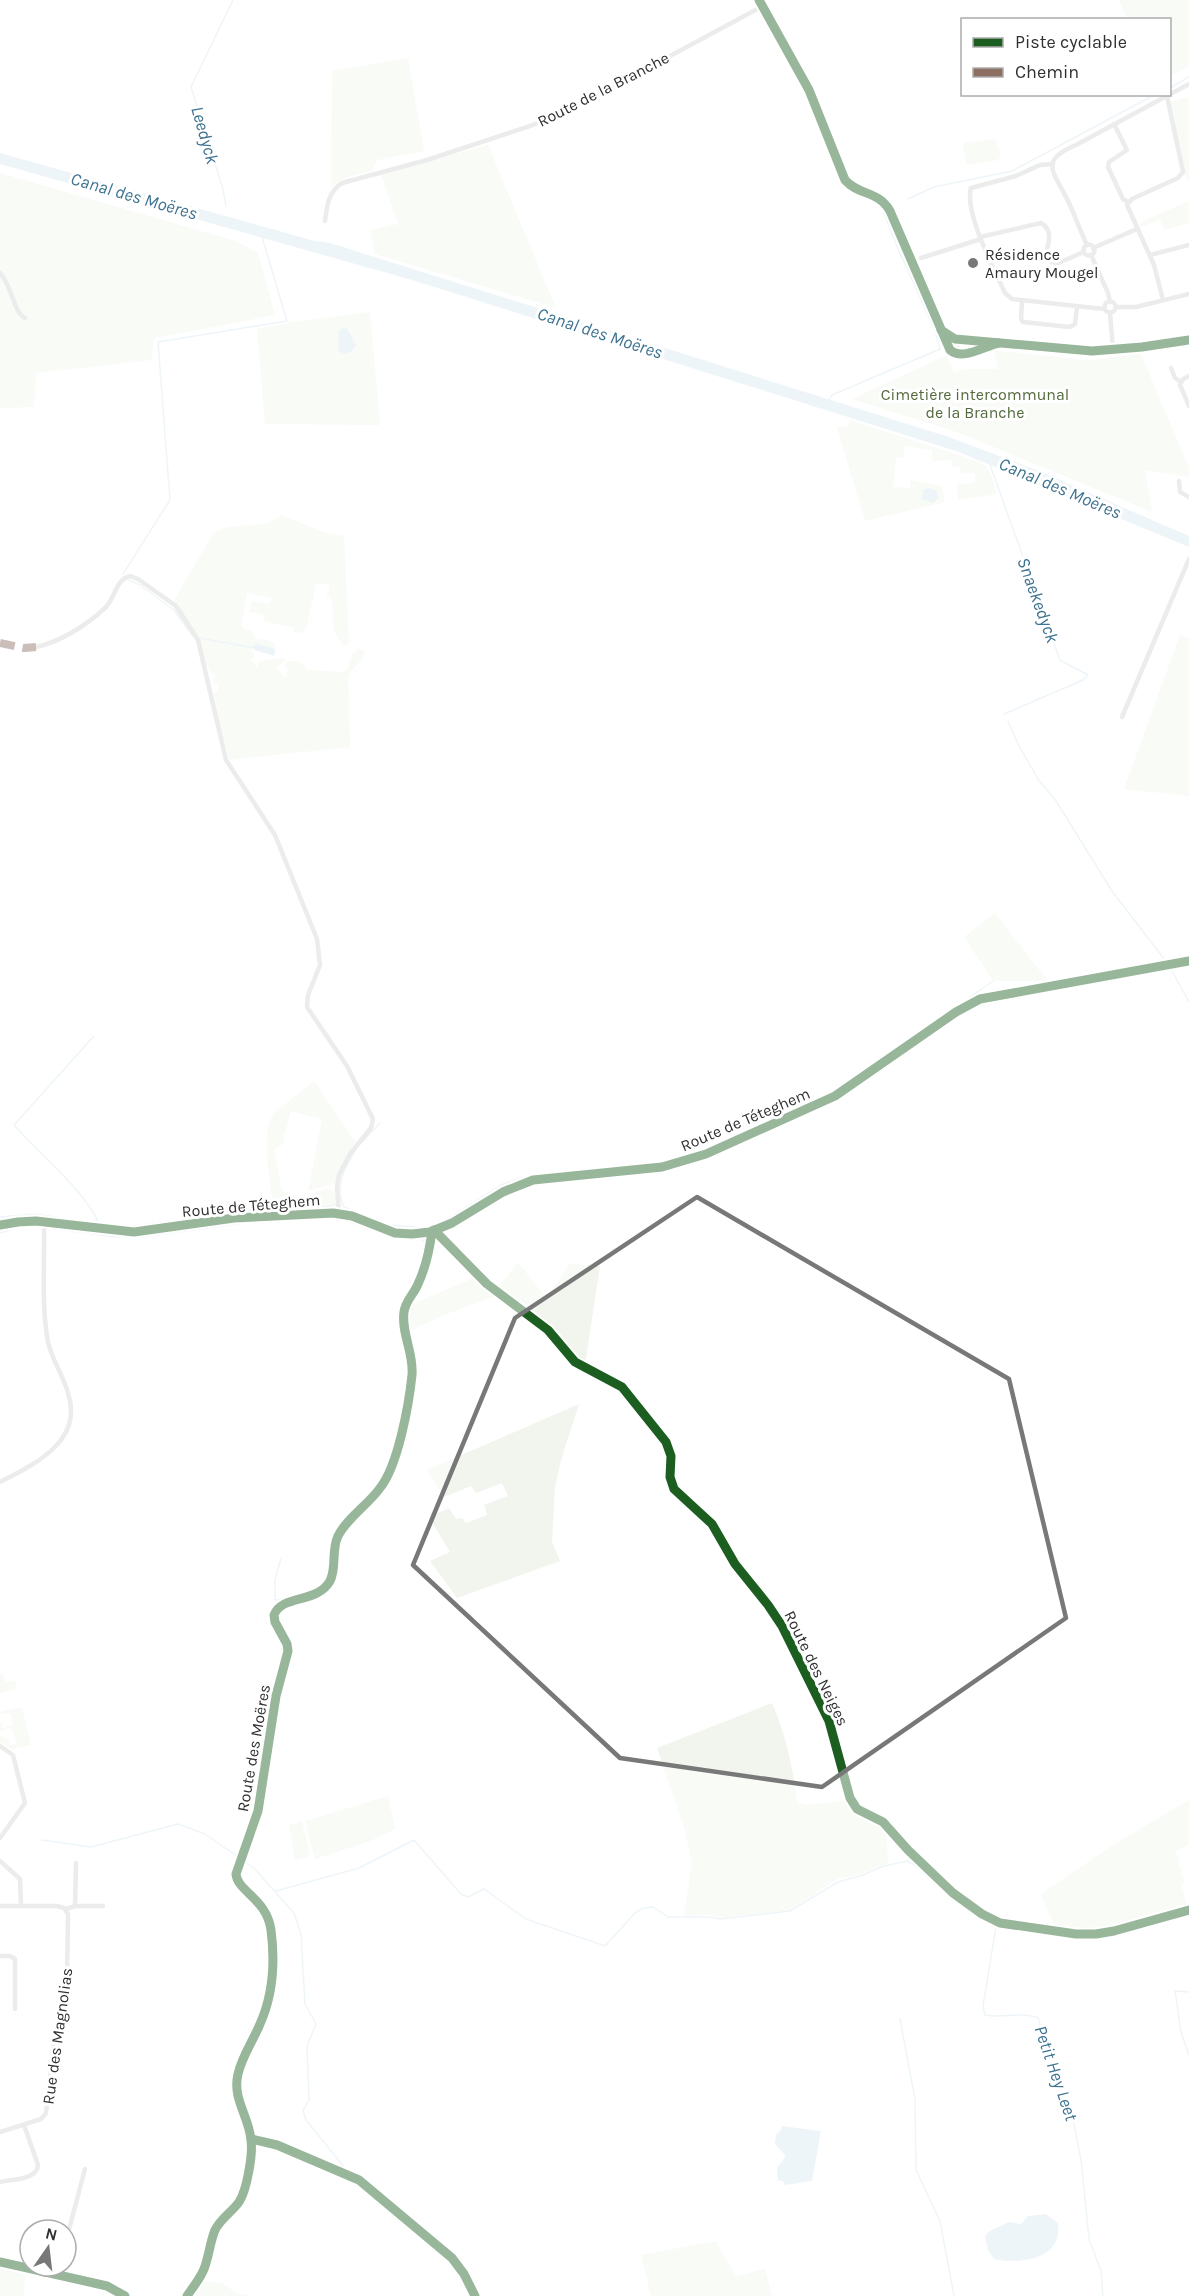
<svg xmlns="http://www.w3.org/2000/svg" width="1189" height="2296" viewBox="0 0 1189 2296" font-family="Karla,sans-serif">
<rect width="100%" height="100%" fill="#fff"/>
<g fill="#f1f5ed">
<polygon points="1119,0 1189,0 1189,66 1170,76 1170,20 1127,19"/>
<polygon points="408,58 424,151 377,160 372,171 344,178 331,187 332,71"/>
<polygon points="1188,97 1189,99 1189,183 1185,176 1171,102"/>
<polygon points="993,139 996,140 1001,155 998,160 968,165 966,163 963,145 964,143"/>
<polygon points="488,145 556,308 375,254 370,230 398,224 381,174"/>
<polygon points="0,173 236,241 258,253 275,315 156,338 153,343 152,360 36,373 34,407 0,408"/>
<polygon points="1189,201 1189,223 1165,230 1160,220 1141,227 1139,223"/>
<polygon points="370,312 380,425 265,424 257,329 292,322"/>
<polygon points="996,351 1090,360 1139,354 1142,357 1189,467 1189,477 1145,470 1152,512 957,432 852,399 947,355 954,373 964,369 998,369 994,352"/>
<path d="M850,420L980,462C992,469 993,481 997,494L958,500L957,484L975,483V473H961L960,467H953L952,460L932,461V450L904,446V457L896,458L893,487L910,488L911,480L941,486L945,502L865,521L837,427H847Z"/>
<path d="M281,515L326,533L344,536L349,642L345,646C326,629 337,617 331,598L326,595L330,590L328,584H316L307,625L302,633L294,632L295,628L264,621L265,617L263,614L249,612L252,601L270,604L272,598L247,593L241,627L253,632L255,639L267,640L275,644L272,651L252,647L254,656L251,659L257,668L259,661L283,658L285,660L276,669L280,671L283,677H287L286,673L288,670L284,667L286,662C295,659 302,661 307,670L342,672L348,669L353,653L358,649L364,650L365,655L348,676L350,747L229,760L220,727L214,693L218,690L219,683L214,684L213,680L215,677L204,663L194,634C184,630 174,612 173,602L213,534C234,518 259,534 281,515Z"/>
<polygon points="1180,635 1189,638 1189,796 1124,789"/>
<polygon points="995,913 1040,971 1047,979 1044,981 993,981 964,937"/>
<path d="M314,1081L356,1143L349,1152L336,1183L308,1191L322,1119L291,1111L286,1130L284,1132V1143L274,1150L282,1190C308,1206 316,1184 334,1191L337,1197L334,1206L275,1211C271,1186 259,1134 274,1113Z"/>
<polygon points="518,1262 546,1298 570,1264 600,1266 585,1365 579,1362 549,1327 497,1289"/>
<polygon points="474,1278 495,1296 444,1315 408,1332 406,1319 407,1306"/>
<polygon points="579,1404 561,1460 555,1487 552,1542 560,1561 457,1598 430,1561 450,1552 429,1517 449,1508 456,1519 462,1518 466,1523 487,1515 484,1505 508,1496 502,1483 476,1493 471,1486 444,1497 427,1470"/>
<polygon points="0,1673 4,1677 5,1682 15,1680 17,1689 0,1693"/>
<path d="M772,1703C786,1736 793,1767 797,1803L806,1805L844,1801C859,1816 872,1817 886,1829L888,1863L864,1873L837,1879L790,1910L721,1918L709,1915L684,1916L692,1863L684,1827L657,1748Z"/>
<polygon points="22,1707 31,1745 12,1749 0,1742 0,1736 7,1739 10,1745 17,1743 11,1728 0,1731 0,1721 3,1728 13,1725 11,1715 8,1713 0,1714 0,1712"/>
<polygon points="388,1796 395,1829 370,1841 315,1859 305,1821"/>
<polygon points="1189,1800 1189,1844 1175,1852 1180,1860 1178,1861 1185,1883 1181,1884 1187,1906 1090,1930 1055,1927 1041,1894 1113,1845"/>
<polygon points="302,1821 310,1856 295,1860 289,1825"/>
<polygon points="716,2241 736,2276 765,2269 772,2296 651,2296 641,2255"/>
<polygon points="0,2266 25,2272 24,2296 0,2296"/>
<polygon points="201,2281 222,2283 236,2293 253,2296 191,2296"/>
</g>
<g fill="#dae9f2">
<polygon points="0,153 315,241 330,243 949,437 1039,471 1189,536 1189,547 956,451 412,280 0,164"/>
<polygon points="347,328 356,345 351,352 343,354 338,350 339,331 340,329"/>
<polygon points="929,488 936,491 939,498 933,503 922,499 923,490"/>
<polygon points="257,644 276,649 274,656 254,650 253,646"/>
<polygon points="782,2126 821,2131 812,2181 785,2185 784,2182 778,2180 777,2167 784,2159 785,2155 775,2144 776,2135 781,2130"/>
<path d="M1046,2214L1058,2223C1063,2259 1021,2265 994,2259L988,2250L985,2237L988,2232L1009,2222L1021,2224L1028,2216Z"/>
</g>
<g fill="none" stroke-linecap="round" stroke-linejoin="round">
<g stroke="#dae9f2" stroke-width="1.5">
<polyline points="1170,88 1189,77"/>
<polyline points="908,199 934,187 1012,171 1156,94"/>
<polyline points="226,206 223,189 191,87 233,0"/>
<polyline points="829,400 832,395 940,349 935,331 895,242 884,213 885,209"/>
<polyline points="989,462 1060,660 1088,675 1083,680 1004,714"/>
<polyline points="123,574 170,500 158,342 287,321 262,237"/>
<polyline points="129,580 140,585 174,610 193,636"/>
<polyline points="200,638 254,648"/>
<polyline points="1008,721 1018,744 1038,779 1056,801 1112,891 1165,960"/>
<polyline points="1171,969 1189,1002"/>
<path d="M94,1036L14,1125C40,1154 83,1189 99,1223"/>
<polyline points="362,1142 380,1123"/>
<path d="M354,1153C344,1169 334,1188 344,1207L390,1225L417,1227"/>
<polyline points="0,1217 34,1214 98,1223"/>
<polyline points="444,1221 503,1184 521,1178 555,1172 647,1165 694,1153 828,1095 993,981"/>
<polyline points="104,1223 133,1226 236,1212 334,1206 337,1202"/>
<polyline points="48,1228 116,1237 142,1237 244,1223 328,1218 347,1221 387,1235 423,1240 426,1247 419,1274 401,1307 400,1320 409,1362 409,1376 392,1457 380,1484 351,1516"/>
<polyline points="0,1233 24,1226 40,1227"/>
<polyline points="281,1558 275,1580 275,1600 292,1599"/>
<path d="M311,1593C341,1575 323,1561 333,1537C335,1531 341,1526 345,1521"/>
<polyline points="42,1840 91,1847 178,1824 205,1834 254,1868 294,1913 301,1934 305,2004 316,2024 307,2046 309,2100 303,2110 306,2120 349,2173"/>
<path d="M276,1891L359,1868L414,1840L461,1894L468,1897L484,1889L526,1919L605,1946L635,1913L643,1908L653,1907L668,1917H709L721,1919L790,1911L838,1882L863,1875L884,1866L907,1861L916,1866L952,1900L996,1927L983,2006L985,2015C1002,2019 1022,2011 1038,2018L1070,2104L1081,2160L1089,2239L1101,2271L1103,2296"/>
<polyline points="1189,1992 1175,1991 1181,2032 1189,2055"/>
<polyline points="900,2019 915,2099 916,2170 940,2221 954,2296"/>
<polyline points="353,2179 443,2256 462,2280 469,2296"/>
</g>
<g stroke="#d4d4d4" stroke-width="4.5">
<path d="M759,0L809,90L845,180C859,196 878,190 890,211L950,350C963,361 984,346 999,343"/>
<polyline points="1114,124 1127,150 1109,162 1108,167 1123,199 1128,202"/>
<path d="M1053,164L1040,165L1016,176L971,188C964,212 994,269 1005,293L1012,299L1104,309"/>
<path d="M325,221C327,206 328,192 342,183L427,160L533,125L592,98L763,6"/>
<path d="M980,237L1041,223C1053,230 1049,242 1046,253L1051,262L1058,263L1084,252"/>
<circle cx="1089" cy="250" r="5.5"/>
<path d="M1087,245C1080,231 1075,215 1068,201C1055,173 1037,161 1076,145L1189,84"/>
<polyline points="1093,248 1137,229"/>
<polyline points="1091,255 1108,293 1110,302"/>
<polyline points="1150,255 1189,245"/>
<polyline points="921,258 981,239"/>
<path d="M0,273C12,285 13,312 25,318"/>
<polyline points="1163,300 1154,265 1127,205 1132,199 1178,178 1183,172 1167,96"/>
<circle cx="1110" cy="307" r="5.5"/>
<polyline points="1022,302 1021,319 1023,322 1070,327 1075,324 1077,307"/>
<polyline points="1116,307 1136,307 1189,294"/>
<polyline points="1110,313 1113,349"/>
<polyline points="943,332 955,339 1092,351 1142,347 1189,340"/>
<polyline points="1081,348 1141,345"/>
<polyline points="957,354 956,345 962,339"/>
<polyline points="1171,368 1175,378 1181,382"/>
<polyline points="1189,376 1183,379 1180,385 1189,406"/>
<polyline points="1179,481 1180,492 1189,497"/>
<path d="M36,647C60,642 87,625 105,608C115,599 115,580 130,576L138,579L176,606L198,640L226,760L275,835L317,939L320,965L308,995L307,1007L347,1066L373,1119L371,1128L350,1154L339,1175L337,1187L339,1214"/>
<polyline points="1122,717 1189,559"/>
<polyline points="434,1230 487,1284 548,1330 575,1362 622,1387 666,1442 671,1456 670,1477 674,1489 712,1524 735,1564 768,1605 782,1626 829,1721 850,1798 857,1809 883,1822 908,1850 953,1893 982,1914 1000,1923 1076,1934 1096,1934 1114,1931 1189,1910"/>
<path d="M0,1482C35,1464 84,1441 68,1393C63,1375 52,1360 48,1342C41,1306 45,1258 44,1222"/>
<polyline points="0,1746 13,1755 25,1803 0,1838"/>
<polyline points="0,1861 20,1879 21,1906"/>
<polyline points="0,1906 57,1906 64,1908 68,1914 67,1977 55,2034 46,2113 41,2119 0,2132"/>
<polyline points="75,1906 76,1863"/>
<polyline points="66,1909 75,1906 103,1906"/>
<polyline points="0,1956 10,1956 15,1959 15,2009"/>
<polyline points="251,2139 277,2145 359,2180 452,2258 464,2274 475,2296"/>
<path d="M0,2182C13,2179 37,2180 38,2165L24,2125"/>
<polyline points="66,2241 85,2169"/>
<polyline points="0,2262 107,2286 125,2296"/>
<path d="M187,2296C193,2287 200,2279 204,2269C209,2256 210,2242 215,2230C221,2218 232,2212 239,2202C247,2190 253,2154 251,2140C249,2116 232,2099 238,2074C242,2056 253,2041 260,2024C273,1995 275,1961 271,1930C267,1899 237,1891 236,1874L258,1811L276,1696L288,1651L287,1644L275,1622L274,1615C282,1594 317,1604 330,1581C337,1567 331,1550 338,1536C347,1518 368,1505 380,1489C398,1466 409,1404 412,1375C415,1353 401,1333 404,1312C405,1301 414,1294 418,1284C425,1269 430,1247 432,1231"/>
</g>
<polyline stroke="#cecece" stroke-width="6" points="0,1225 18,1222 36,1221 134,1232 234,1218 333,1213 352,1216 395,1233 412,1234 430,1232 452,1223 503,1192 533,1180 662,1167 706,1154 835,1096 956,1012 980,999 1189,961"/>
<polyline stroke="#8d6e63" stroke-width="8" stroke-dasharray="15 8" stroke-linecap="butt" points="0,643 24,648 36,647"/>
<g stroke="#fff" stroke-width="13">
<g id="cycleway">
<path d="M759,0L809,90L845,180C859,196 878,190 890,211L950,350C963,361 984,346 999,343"/>
<polyline points="941,330 955,339 1092,351 1142,347 1189,340"/>
<polyline points="0,1225 18,1222 36,1221 134,1232 234,1218 333,1213 352,1216 395,1233 412,1234 430,1232 452,1223 503,1192 533,1180 662,1167 706,1154 835,1096 956,1012 980,999 1189,961"/>
<polyline points="434,1230 487,1284 548,1330 575,1362 622,1387 666,1442 671,1456 670,1477 674,1489 712,1524 735,1564 768,1605 782,1626 829,1721 850,1798 857,1809 883,1822 908,1850 953,1893 982,1914 1000,1923 1076,1934 1096,1934 1114,1931 1189,1910"/>
<polyline points="251,2139 277,2145 359,2180 452,2258 464,2274 475,2296"/>
<polyline points="0,2262 107,2286 125,2296"/>
<path d="M187,2296C193,2287 200,2279 204,2269C209,2256 210,2242 215,2230C221,2218 232,2212 239,2202C247,2190 253,2154 251,2140C249,2116 232,2099 238,2074C242,2056 253,2041 260,2024C273,1995 275,1961 271,1930C267,1899 237,1891 236,1874L258,1811L276,1696L288,1651L287,1644L275,1622L274,1615C282,1594 317,1604 330,1581C337,1567 331,1550 338,1536C347,1518 368,1505 380,1488C398,1466 409,1404 412,1375C414,1353 401,1333 404,1312C405,1301 414,1294 418,1284C425,1269 430,1247 432,1231"/>
</g>
</g>
<use href="#cycleway" stroke="#1b5e20" stroke-width="9"/>
</g>
<path d="M0 0H1189V2296H0ZM697,1197L1009,1379L1066,1618L822,1787L620,1758L413,1565L515,1318Z" fill="#fff" fill-opacity=".55" fill-rule="evenodd"/>
<path fill="none" stroke="#787878" stroke-width="4.5" stroke-linejoin="round" d="M697,1197L1009,1379L1066,1618L822,1787L620,1758L413,1565L515,1318Z"/>
<circle fill="#787878" stroke="#fff" stroke-width="2" cx="973" cy="263" r="6"/>
<g text-anchor="middle" stroke-width="6" stroke-linejoin="round" paint-order="stroke">
<g font-size="16" fill="#303030" stroke="#fff">
<text transform="translate(603 89) rotate(-27)" y="6">Route de la Branche</text>
<text transform="translate(745 1119) rotate(-23)" y="6">Route de Téteghem</text>
<text transform="translate(251 1205) rotate(-5)" y="6">Route de Téteghem</text>
<text transform="translate(817 1668) rotate(64)" y="6">Route des Neiges</text>
<text transform="translate(253 1748) rotate(-80)" y="6">Route des Moëres</text>
<text transform="translate(57 2036) rotate(-82)" y="6">Rue des Magnolias</text>
</g>
<g font-size="16" fill="#303030" stroke="#fff" text-anchor="start">
<text x="985" y="260">Résidence<tspan x="985" dy="18">Amaury Mougel</tspan></text>
</g>
<g font-size="16" fill="#546b3d" stroke="#fff">
<text x="975" y="400">Cimetière intercommunal<tspan x="975" dy="18">de la Branche</tspan></text>
</g>
<g font-size="18" font-style="italic" fill="#3e7391" stroke="#fff">
<text transform="translate(205 135) rotate(74)" y="6">Leedyck</text>
<text transform="translate(134 196) rotate(16)" y="6">Canal des Moëres</text>
<text transform="translate(600 333) rotate(18)" y="6">Canal des Moëres</text>
<text transform="translate(1060 488) rotate(23)" y="6">Canal des Moëres</text>
<text transform="translate(1038 600) rotate(70)" y="6">Snaekedyck</text>
<text transform="translate(1056 2073) rotate(71)" y="6">Petit Hey Leet</text>
</g>
</g>
<rect x="961" y="18" width="210" height="78" fill="#ffffff" stroke="#acacac" stroke-width="1.5"/>
<rect x="973" y="38" width="30" height="9" fill="#1b5e20" stroke="#acacac" stroke-width="1.5"/>
<text x="1015" y="48" font-size="18" fill="#303030">Piste cyclable</text>
<rect x="973" y="68" width="30" height="9" fill="#8d6e63" stroke="#acacac" stroke-width="1.5"/>
<text x="1015" y="78" font-size="18" fill="#303030">Chemin</text>
<g transform="translate(48 2248) rotate(14)"><circle r="28" fill="#ffffff" stroke="#acacac" stroke-width="1.5"/>
<path d="M0-4.5L10 22L0 15L-10 22Z" fill="#787878"/>
<text y="-9" font-size="16" font-weight="bold" text-anchor="middle" fill="#303030">N</text>
</g>
</svg>
